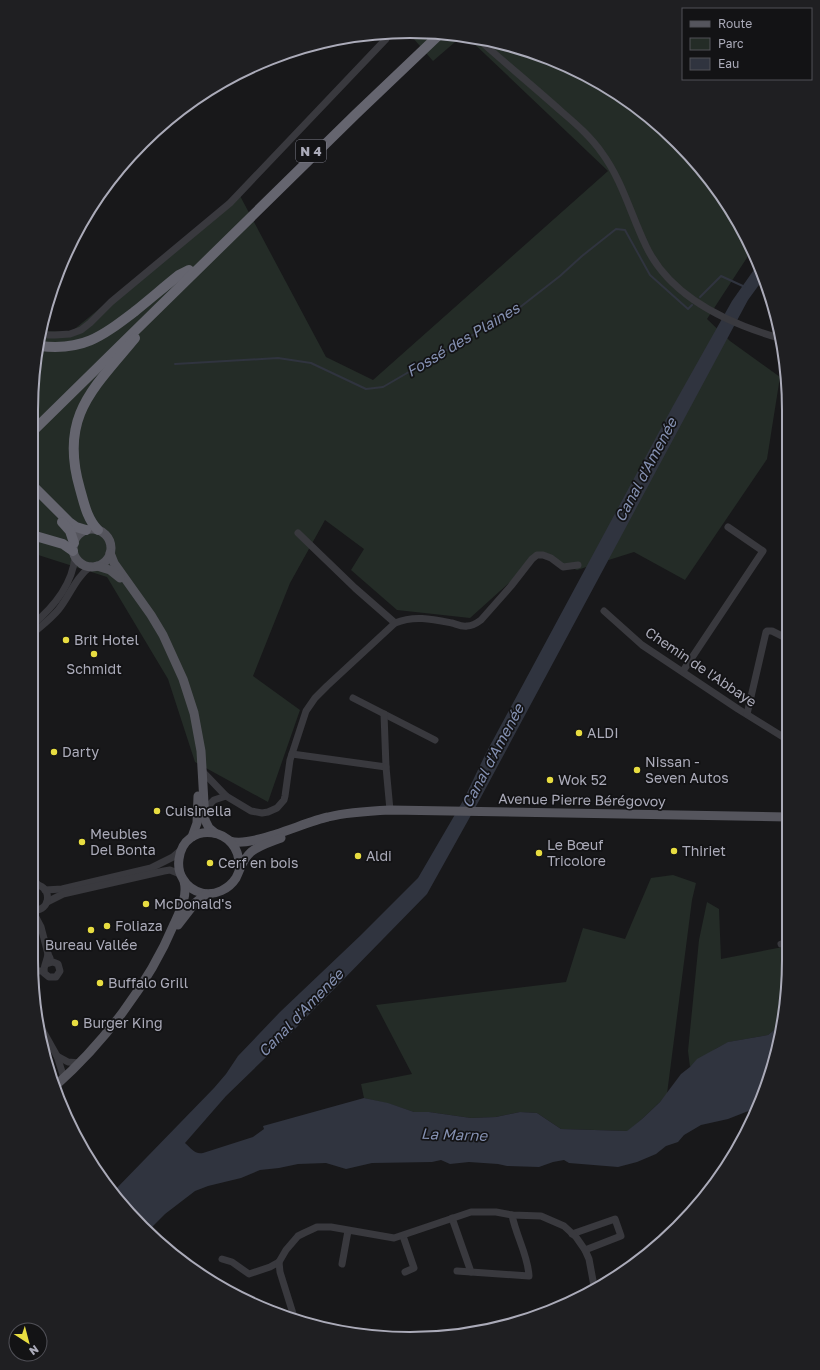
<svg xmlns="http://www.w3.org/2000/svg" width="820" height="1370" viewBox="0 0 820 1370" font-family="'Golos Text',sans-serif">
<rect width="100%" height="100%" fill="#18181a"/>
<g fill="#242c27">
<polygon points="407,31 410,31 462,36 433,61"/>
<polygon points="467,37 484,38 555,60 621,95 695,160 738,221 752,250 707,319 730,341 780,377 767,459 685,580 634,552 577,570 540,555 470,618 397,610 351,570 364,549 325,520 290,583 253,676 300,710 268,802 195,762 168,679 107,577 32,553 32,385 43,331 71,332 239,194 326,357 373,380 608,171"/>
<polygon points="673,875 696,883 692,900 667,1094 660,1102 642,1119 628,1131 561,1129 537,1113 520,1112 496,1117 471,1118 429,1112 414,1112 390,1104 364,1098 361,1084 412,1074 376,1005 566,982 583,928 625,939 651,878"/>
<polygon points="707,902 719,909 721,959 788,946 788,985 780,1025 768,1035 729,1042 717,1048 690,1067 688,1051 699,940"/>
</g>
<path fill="#30343f" d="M758,264L764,278L748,300L480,799L427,894L293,1031L226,1096L185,1143C191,1148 195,1155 203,1153L253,1137L264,1129L263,1126L364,1098L388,1103L414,1112H429L471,1118L496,1117L520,1112L537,1113L561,1129L627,1131L642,1119L660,1102L681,1074L690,1067L697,1059L728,1042L768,1035L780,1025L769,1082L756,1108L728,1119L701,1125L684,1135L678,1142L666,1146L656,1154L637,1162L618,1167L569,1163L564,1160L553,1162L539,1167L507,1166L498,1164L469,1162L450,1164L441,1160L432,1162L372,1163L346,1169L326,1163L298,1164L279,1168L260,1170L241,1178L208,1186L195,1191L165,1214L150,1229L112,1193L214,1088L226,1074L238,1056L280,1012L361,935L418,878L464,799L486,753L673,406L732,301Z"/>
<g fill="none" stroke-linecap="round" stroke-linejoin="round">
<g stroke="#30343f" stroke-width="2">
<polyline points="700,297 721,276 745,287"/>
<polyline points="175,364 278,358 311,363 366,389 383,387 519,308 560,276 582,256 616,229 625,230 650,275 688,309 692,305"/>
</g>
<g stroke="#39393e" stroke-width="7">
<path d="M477,38C505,63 534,87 562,112C576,124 591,137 602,153C622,180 631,215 646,246C670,297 727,323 779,338"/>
<polyline points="42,335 55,335 70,334 81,330 90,323 111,302 230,203 386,39 387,33"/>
<polyline points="298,533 355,588 395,623"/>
<polyline points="604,611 642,645 738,709 788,740"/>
<path d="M31,626C53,608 72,586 75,557"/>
<path d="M31,635C41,626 51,619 59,609C70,595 76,577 91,566"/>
<polyline points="683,671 763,551 728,527"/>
<polyline points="353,698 435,740"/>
<polyline points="747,714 766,632 767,631 772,631 788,639"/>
<polyline points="292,754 386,767 384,714"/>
<polyline points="386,767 390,810"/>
<path d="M203,772L226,796L251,811L262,813L268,812L277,808L284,800L285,796L290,760L306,711L315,698L327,686L395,623C414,615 432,619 452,623C456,624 462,627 467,626C472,626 477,623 481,620L511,586L532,559L537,555H543L551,558L563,567L578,565"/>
<polyline points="204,810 214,800 226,796"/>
<polyline points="31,875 38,885"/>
<polyline points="45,890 62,889 151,868 173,857 181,850"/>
<polyline points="47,902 63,894 164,871 170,870 180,874"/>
<path d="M31,910C53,914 53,881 31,885"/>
<polyline points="32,910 41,927 48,954 50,958"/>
<polyline points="781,944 788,942"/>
<path d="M46,964L53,962L58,964L60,971L56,977H49L44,973C43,967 47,961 48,954"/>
<polyline points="33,971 44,971"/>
<polyline points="43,1031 57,1056 64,1078"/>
<polyline points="57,1056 68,1062 80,1063"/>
<path d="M452,1218L471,1272L529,1276C528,1255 516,1236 512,1215"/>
<polyline points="572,1234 615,1219 621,1236 585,1250"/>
<polyline points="403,1236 414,1268 405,1272"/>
<polyline points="222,1259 232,1262 249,1274 270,1267 279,1262"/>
<polyline points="342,1264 348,1231"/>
<polyline points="457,1271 471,1272"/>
<polyline points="295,1320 280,1272 279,1262 286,1250 298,1236 304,1233 317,1227 331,1227 394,1238 471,1212 496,1212 512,1215 541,1216 564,1226 576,1237 585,1250 589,1259 594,1286"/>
</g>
<g stroke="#55555d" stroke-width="9">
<circle cx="92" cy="548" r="19"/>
<polyline points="110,553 114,563 151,615 163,635 183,679 194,713 201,751 205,820 209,828 215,833"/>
<polyline points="97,566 110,570 120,578"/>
<polyline points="192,837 197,823 198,796"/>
<path d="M230,841C251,848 304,822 328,817C348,812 369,811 390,810L788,817"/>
<path d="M239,868C242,826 184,819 179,859C178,866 179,873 183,879C187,886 194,891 202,893C215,896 229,889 236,878C241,868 242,860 251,852C260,845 271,842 281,838"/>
<polyline points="178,925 195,903 206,894"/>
<path d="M54,1087C103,1044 149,984 174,924C180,911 188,896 184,881"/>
</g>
<g stroke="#65656f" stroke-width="10">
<path d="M40,346C83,351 101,337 134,312C149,300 164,287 179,275L189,270"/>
<polyline points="32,432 356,114 440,34"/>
<polyline points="32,485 69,522 76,527 86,530"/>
<polyline points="62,522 70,531 74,543"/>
<path d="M98,530C87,519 84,503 80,489C59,417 92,390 135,338"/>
<polyline points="32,535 63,544 73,551"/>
</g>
</g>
<g fill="#e8dd41" stroke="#131315" stroke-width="1.5">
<circle cx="66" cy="640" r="4"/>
<circle cx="94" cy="654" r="4"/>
<circle cx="579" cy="733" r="4"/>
<circle cx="54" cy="752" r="4"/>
<circle cx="637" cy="770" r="4"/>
<circle cx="550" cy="780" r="4"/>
<circle cx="157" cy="811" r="4"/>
<circle cx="82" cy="842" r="4"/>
<circle cx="674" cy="851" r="4"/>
<circle cx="539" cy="853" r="4"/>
<circle cx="358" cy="856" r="4"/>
<circle cx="210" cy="863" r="4"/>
<circle cx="146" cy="904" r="4"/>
<circle cx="107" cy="926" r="4"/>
<circle cx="91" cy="930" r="4"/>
<circle cx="100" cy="983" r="4"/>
<circle cx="75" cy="1023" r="4"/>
</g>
<g text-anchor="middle" stroke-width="3.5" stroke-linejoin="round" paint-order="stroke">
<rect fill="#131315" stroke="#7d7d88" stroke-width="1" x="296" y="140" width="30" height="22" rx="3"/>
<g font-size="13" font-weight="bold" fill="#ababb9">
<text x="311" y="156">N 4</text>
</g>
<g font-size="14" fill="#ababb9" stroke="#131315" text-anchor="start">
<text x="74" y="645">Brit Hotel</text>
<text x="94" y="674" text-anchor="middle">Schmidt</text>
<text x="587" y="738">ALDI</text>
<text x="62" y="757">Darty</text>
<text x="645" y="767">Nissan -<tspan x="645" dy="16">Seven Autos</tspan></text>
<text x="558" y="785">Wok 52</text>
<text x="165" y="816">Cuisinella</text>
<text x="90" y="839">Meubles<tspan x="90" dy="16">Del Bonta</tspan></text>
<text x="547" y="850">Le Bœuf<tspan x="547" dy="16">Tricolore</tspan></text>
<text x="682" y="856">Thiriet</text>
<text x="366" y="861">Aldi</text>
<text x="218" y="868">Cerf en bois</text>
<text x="154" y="909">McDonald's</text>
<text x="115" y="931">Foliaza</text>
<text x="91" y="950" text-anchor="middle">Bureau Vallée</text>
<text x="108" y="988">Buffalo Grill</text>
<text x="83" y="1028">Burger King</text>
</g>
<g font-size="14" fill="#ababb9" stroke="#131315">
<text transform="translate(701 667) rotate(34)" y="5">Chemin de l'Abbaye</text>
<text transform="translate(582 800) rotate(1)" y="5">Avenue Pierre Bérégovoy</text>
</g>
<g font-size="15" font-style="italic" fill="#8490b1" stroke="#131315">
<text transform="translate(463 340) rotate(-31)" y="5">Fossé des Plaines</text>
<text transform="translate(646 470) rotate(-62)" y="5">Canal d'Amenée</text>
<text transform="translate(493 756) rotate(-62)" y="5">Canal d'Amenée</text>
<text transform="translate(301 1013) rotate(-46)" y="5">Canal d'Amenée</text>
<text transform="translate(454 1135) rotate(2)" y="5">La Marne</text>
</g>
</g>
<path d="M0 0H820V1370H0ZM410 38H410A372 372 0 0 1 782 410V960A372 372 0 0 1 410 1332H410A372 372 0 0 1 38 960V410A372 372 0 0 1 410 38Z" fill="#1f1f22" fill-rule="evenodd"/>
<path fill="none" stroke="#ababb9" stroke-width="2" d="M410 38H410A372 372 0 0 1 782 410V960A372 372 0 0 1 410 1332H410A372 372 0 0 1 38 960V410A372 372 0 0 1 410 38Z"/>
<rect x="682" y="8" width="130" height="72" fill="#131315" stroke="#505057"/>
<rect x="690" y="21" width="20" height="6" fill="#55555d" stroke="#505057"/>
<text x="718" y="28" font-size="12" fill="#ababb9">Route</text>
<rect x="690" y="38" width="20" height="12" fill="#242c27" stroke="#505057"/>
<text x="718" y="48" font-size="12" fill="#ababb9">Parc</text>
<rect x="690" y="58" width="20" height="12" fill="#30343f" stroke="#505057"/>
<text x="718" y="68" font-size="12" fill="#ababb9">Eau</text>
<g transform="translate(28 1342) rotate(144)"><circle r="19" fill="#131315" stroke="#505057"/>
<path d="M0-3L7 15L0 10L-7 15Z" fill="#e8dd41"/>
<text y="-6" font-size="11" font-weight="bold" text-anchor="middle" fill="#ababb9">N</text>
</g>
</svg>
